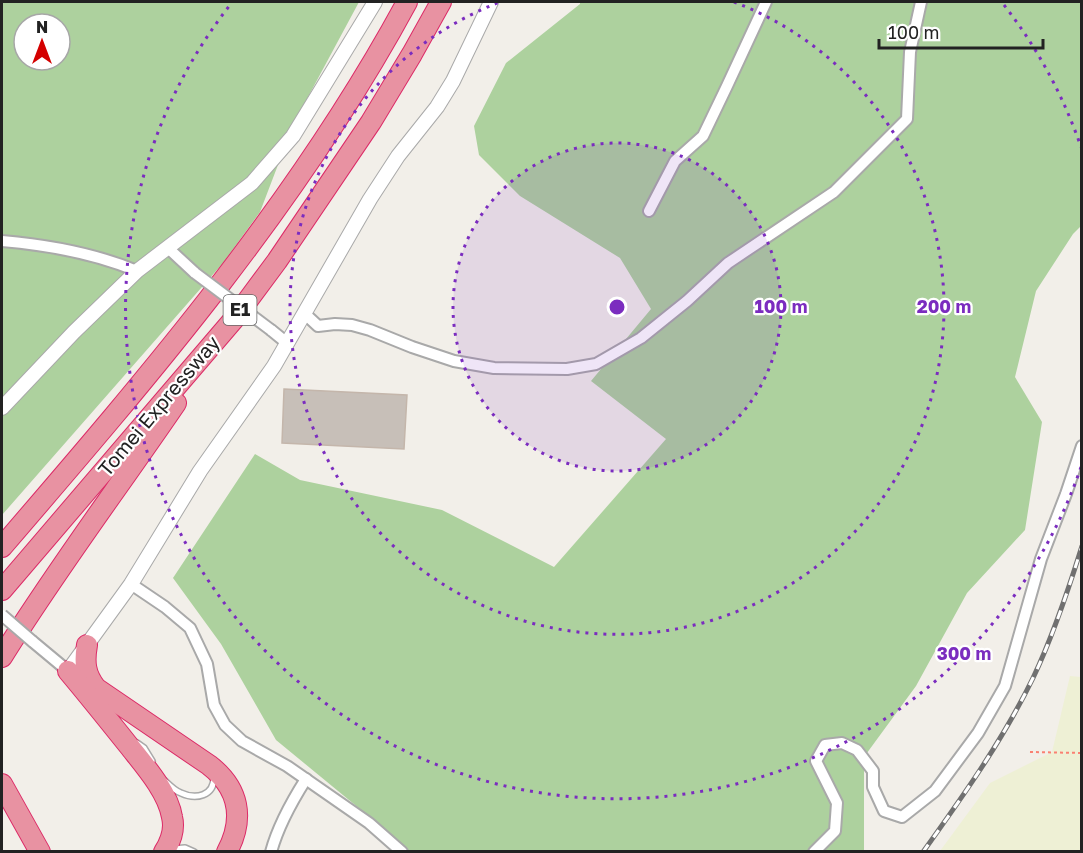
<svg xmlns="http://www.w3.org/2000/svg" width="1083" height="853" viewBox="0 0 1083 853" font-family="'Golos Text',sans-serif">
<rect width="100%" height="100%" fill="#f2efe9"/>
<polygon fill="#eef0d5" points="1070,676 1081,677 1081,851 940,851 990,783 1052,752"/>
<g fill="#add19e" fill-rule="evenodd">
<path d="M2,2H359L294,123L260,212L223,263L2,515ZM24,24H60V60H24Z"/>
<polygon points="580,2 1081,2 1081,226 1073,234 1036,291 1015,377 1042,422 1025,530 967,593 916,686 864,757 864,851 409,851 394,837 276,740 221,644 173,578 255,454 300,480 442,510 554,567 666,439 591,381 651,309 620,258 520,196 479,155 474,126 506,63 580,4"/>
</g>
<polygon fill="#c7bfb8" stroke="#c4b6ab" stroke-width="1.5" points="284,389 407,395 404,449 282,443"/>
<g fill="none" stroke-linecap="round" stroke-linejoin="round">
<g stroke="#a9a9a9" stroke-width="8">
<g id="service">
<polyline points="137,743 144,748 152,761"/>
<path d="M165,781C170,786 175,791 181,793C196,800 214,796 214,777"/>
<polyline points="173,849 185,848 194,852"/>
</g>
</g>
<g stroke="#a9a9a9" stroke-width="14">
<g id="minor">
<polyline points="649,211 675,161 703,136 727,86 766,2"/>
<path d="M2,241C48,245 94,253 137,271"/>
<polyline points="168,248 195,273"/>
<polyline points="304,313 318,326 335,324 352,325 370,330 412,347 454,361 494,368 567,369 596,364 641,338 687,301 728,263 834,192 907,119 910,52 921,2"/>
<polyline points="271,330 287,343"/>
<polyline points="131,584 165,607 190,628 207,664 214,705 225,725 242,741 287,766 369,823 402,852"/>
<polyline points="32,641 68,671"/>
<path d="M271,852C278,826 292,801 306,779"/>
<polyline points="814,852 835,831 837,803 816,761 825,745 842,743 857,750 873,771 873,787 884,811 902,817 935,791 978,733 1005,686 1041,559 1066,494 1082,446"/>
</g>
</g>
<g stroke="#a9a9a9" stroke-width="16">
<g id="tertiary">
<polyline points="2,408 74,332 137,271 252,183 293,136 375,2"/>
<polyline points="68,671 131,584 200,471 274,366 370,199 398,156 437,107 453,81 491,2"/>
</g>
</g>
<g stroke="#dc2a67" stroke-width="22">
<g id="motorway">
<path d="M2,547C150,375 299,202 407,2"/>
<polyline points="2,590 234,319 277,261 371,122 412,54 441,2"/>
<path d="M87,645C84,662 85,674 96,688L209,765C239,788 245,818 227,852"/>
<path d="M2,657C56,570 118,488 176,403"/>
<path d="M68,671C89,696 109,721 129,746C144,765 168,792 172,817C175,829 171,841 164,852"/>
<polyline points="2,784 40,852"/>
</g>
</g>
<polyline stroke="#fa8072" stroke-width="2" stroke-dasharray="3 3" stroke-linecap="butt" points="1030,752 1082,753"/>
<use href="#service" stroke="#fff" stroke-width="5"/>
<use href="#minor" stroke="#fff" stroke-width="10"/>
<use href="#tertiary" stroke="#fff" stroke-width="14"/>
<use href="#motorway" stroke="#e892a2" stroke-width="20"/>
<g stroke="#707070" stroke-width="5">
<path id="rail" d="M923,852C963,796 1003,740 1033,678C1053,636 1068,591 1082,546"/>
</g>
<use href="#rail" stroke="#fff" stroke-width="3" stroke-dasharray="9" stroke-linecap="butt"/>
<g stroke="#a9a9a9" stroke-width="14" stroke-linecap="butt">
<g id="minor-bridge">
<polyline points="195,273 271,330"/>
<polyline points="2,615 32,641"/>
</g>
</g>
<use href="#minor-bridge" stroke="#fff" stroke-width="10"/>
</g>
<circle cx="617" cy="307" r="164" fill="#7b2cbf" fill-opacity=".12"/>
<g fill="none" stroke="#7b2cbf" stroke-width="3" stroke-dasharray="3 6">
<circle cx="617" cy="307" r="164"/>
<path d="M734 2A327 327 0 1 1 500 2"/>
<path d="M1081 467A491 491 0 1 1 230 5M1004 5A491 491 0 0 1 1081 147"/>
</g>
<g text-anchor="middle" stroke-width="4.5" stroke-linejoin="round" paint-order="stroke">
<rect fill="#fff" stroke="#646464" stroke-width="1.5" x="223.5" y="295" width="33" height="30" rx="4.5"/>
<g font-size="18" font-weight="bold" fill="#222">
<text x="240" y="316">E1</text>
</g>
<g font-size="20" fill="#222" stroke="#fff">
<text transform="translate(159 406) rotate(-50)" y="7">Tomei Expressway</text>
</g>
</g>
<circle cx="617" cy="307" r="9" fill="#7b2cbf" stroke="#fff" stroke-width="3"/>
<g font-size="18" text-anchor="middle" font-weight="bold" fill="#7b2cbf" stroke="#fff" stroke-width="4.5" stroke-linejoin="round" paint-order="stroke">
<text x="781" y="313">100 m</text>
<text x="944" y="313">200 m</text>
<text x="964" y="660">300 m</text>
</g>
<rect width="1083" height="853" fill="none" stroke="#222222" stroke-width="6"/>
<g transform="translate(42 42)"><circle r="28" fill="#ffffff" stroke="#a7a7a7" stroke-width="1.5"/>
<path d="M0-4.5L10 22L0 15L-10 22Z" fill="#d40000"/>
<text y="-9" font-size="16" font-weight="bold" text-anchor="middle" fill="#222222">N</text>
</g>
<path d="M879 39v9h164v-9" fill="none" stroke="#222222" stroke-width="3"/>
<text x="888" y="39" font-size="18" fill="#222222" stroke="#ffffff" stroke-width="4.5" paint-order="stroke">100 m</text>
</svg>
